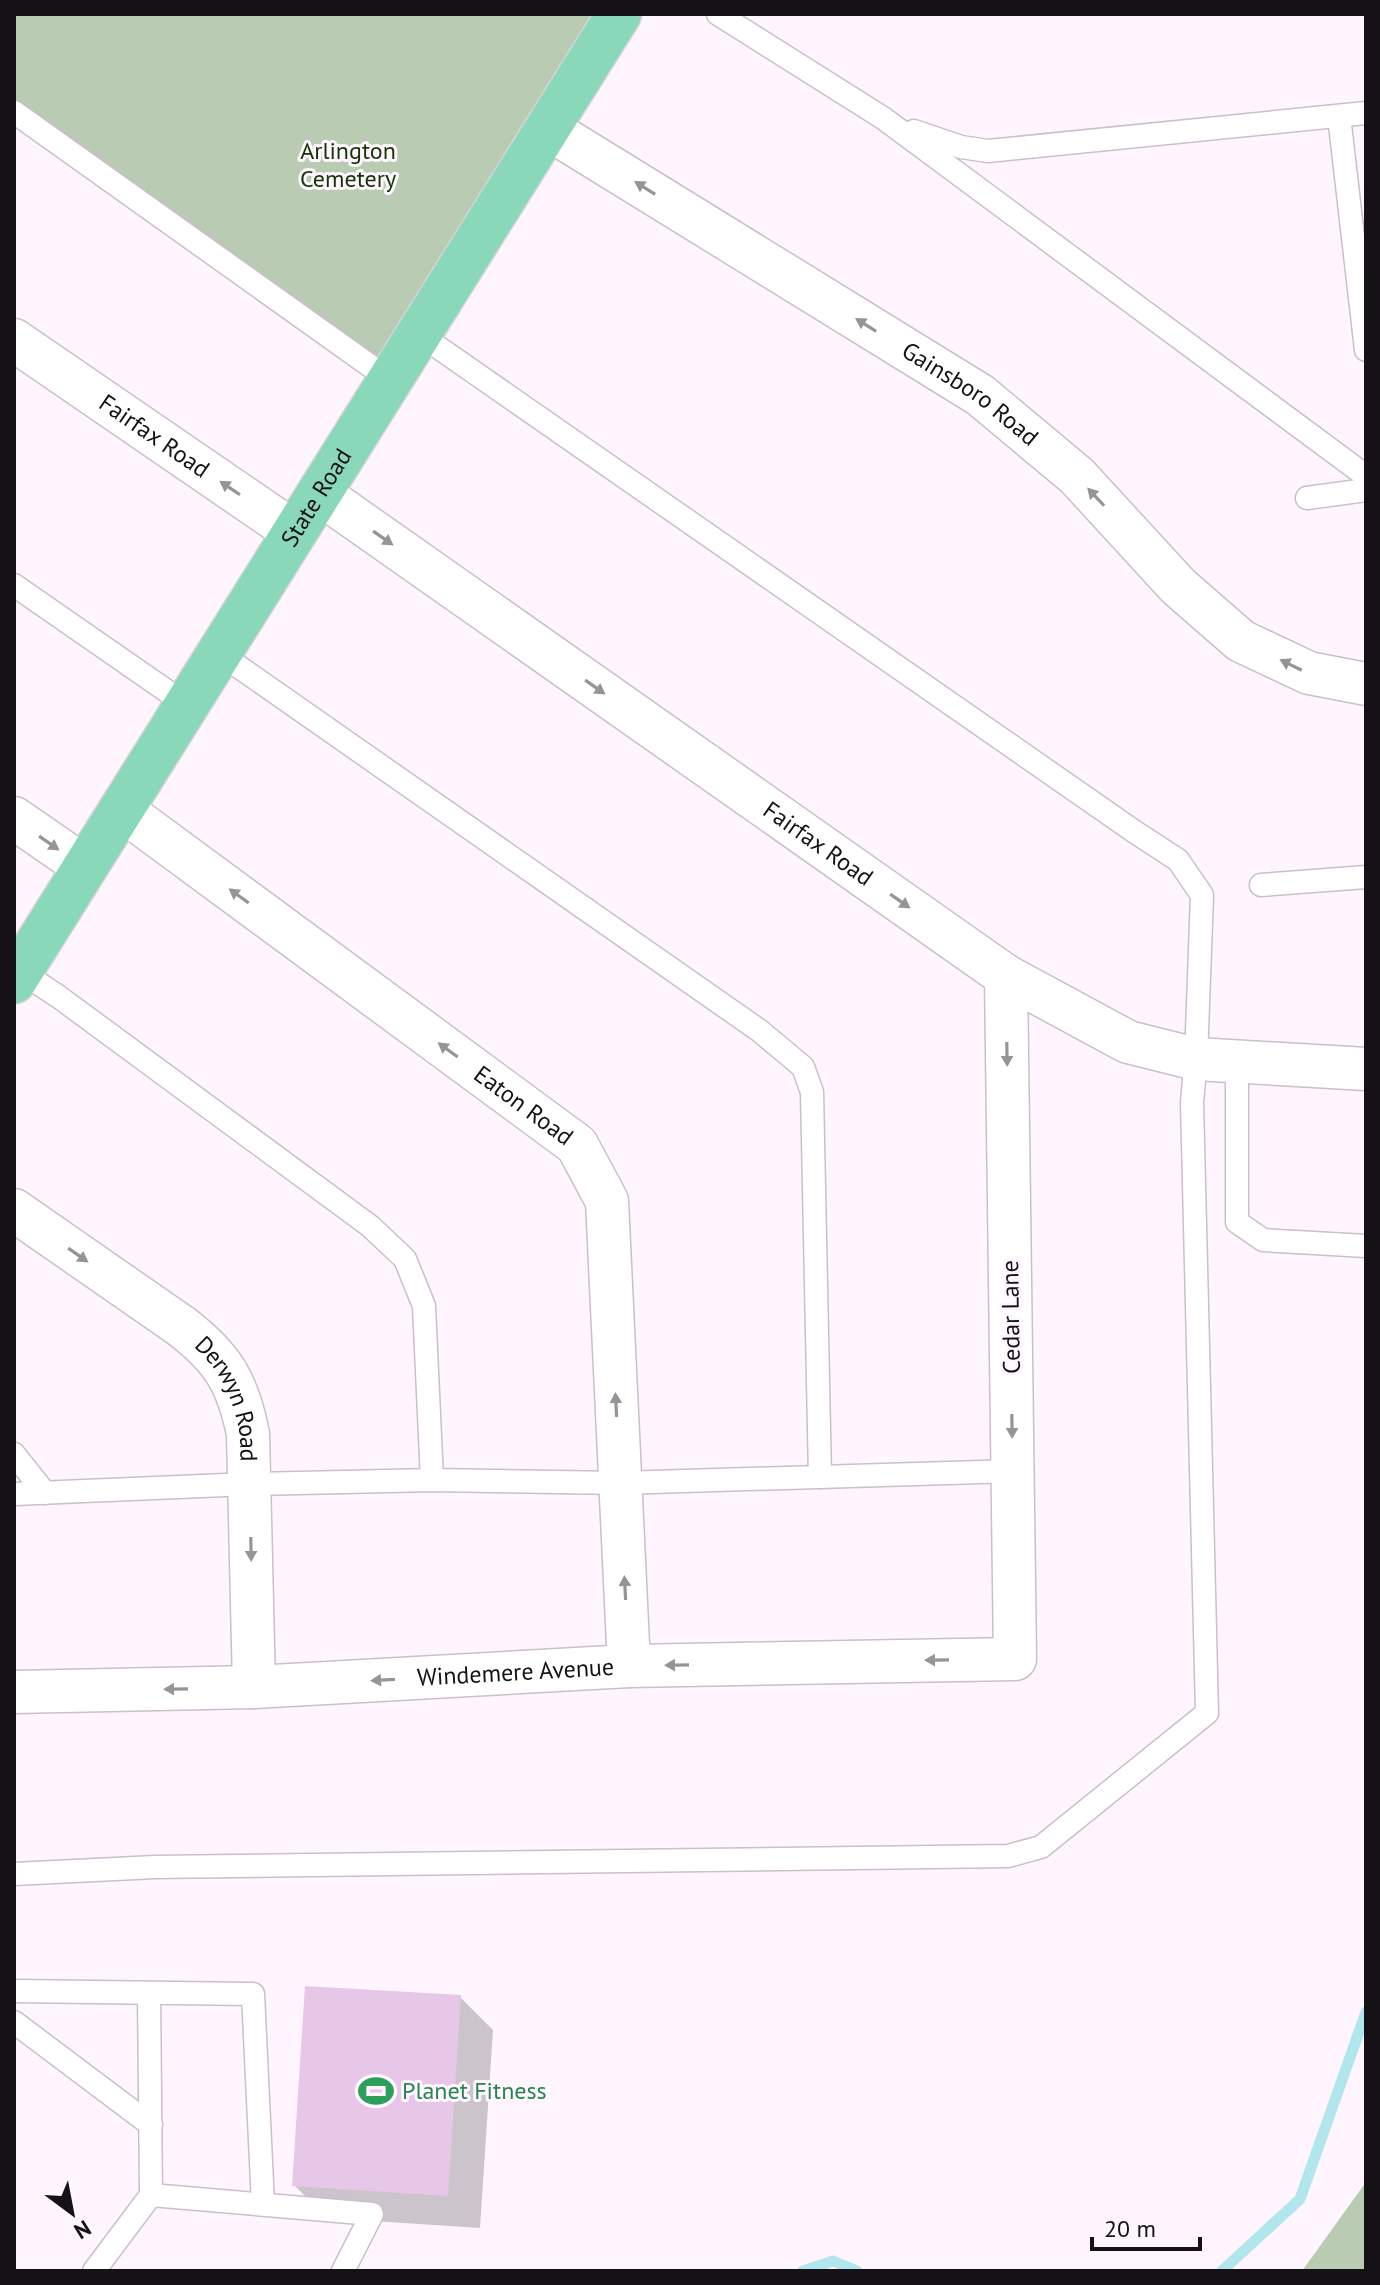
<svg xmlns="http://www.w3.org/2000/svg" width="1380" height="2285" viewBox="0 0 1380 2285" font-family="'PT Sans',sans-serif">
<rect width="100%" height="100%" fill="#fef5fe"/>
<g fill="#bacbb4">
<polygon points="14,14 619,14 390,380 14,105"/>
<polygon points="1366,2182 1366,2271 1302,2271"/>
</g>
<polygon fill="#0003" points="460,1997 493,2030 480,2228 327,2218 294,2185"/>
<g fill="none" stroke-linecap="round" stroke-linejoin="round">
<g stroke="#b1e6ed" stroke-width="11">
<polyline points="803,2271 833,2261 857,2271"/>
<polyline points="1222,2271 1300,2199 1366,2012"/>
</g>
</g>
<polygon fill="#e6c7e7" points="305,1986 461,1995 448,2196 292,2186"/>
<g fill="none" stroke-linecap="round" stroke-linejoin="round">
<g stroke="#ccbecc" stroke-width="25">
<g id="lane">
<polyline points="718,14 883,118 1366,476"/>
<polyline points="14,112 390,380"/>
<polyline points="1339,116 1366,350"/>
<polyline points="914,131 961,147 988,151 1366,113"/>
<polyline points="1307,498 1366,490"/>
<polyline points="14,585 187,705"/>
<polyline points="219,653 760,1031 803,1067 812,1092 820,1477"/>
<polyline points="1261,885 1366,877"/>
<polyline points="20,971 59,997 370,1226 405,1259 424,1306 432,1480"/>
<polyline points="1237,1062 1237,1222 1263,1240 1366,1246"/>
<polyline points="14,1454 45,1493"/>
<polyline points="14,1494 249,1484 432,1480 620,1483 1013,1471"/>
<polyline points="14,1874 155,1867 1008,1856 1041,1847 1207,1713 1192,1102 1196,1059 1202,895 1178,860 1135,832 419,334"/>
<polyline points="14,1991 253,1994 263,2204"/>
<polyline points="149,1993 151,2195"/>
<polyline points="14,2022 151,2125"/>
<polyline points="94,2271 151,2195 372,2214 343,2271"/>
</g>
</g>
<g stroke="#ccbecc" stroke-width="45">
<g id="street">
<path id="s1" d="M547,128L980,395L1077,476L1178,586L1241,641L1309,673L1366,684"/>
<path id="s2" d="M14,340L294,532"/>
<path id="s3" d="M319,493L1006,976L1128,1042L1196,1059L1366,1069"/>
<path id="s4" d="M121,809L577,1145L607,1201L629,1666"/>
<polyline points="14,818 85,867"/>
<path id="s5" d="M14,1210L181,1326C223,1358 238,1383 248,1434L254,1687"/>
<path id="s6" d="M14,1692L254,1687L629,1666L1015,1659L1006,976"/>
</g>
</g>
<g stroke="#d5d4d5" stroke-width="47">
<g id="primary">
<path id="s7" d="M14,981L619,14"/>
</g>
</g>
<use href="#lane" stroke="#fff" stroke-width="22"/>
<use href="#street" stroke="#fff" stroke-width="42"/>
<use href="#primary" stroke="#8ad8ba" stroke-width="44"/>
</g>
<defs><path id="oneway-solid" d="M-6-.8H1V-3.2L6.5 0L1 3.2V.8H-6Z" transform="scale(2)"/></defs>
<g fill="#969496">
<use href="#oneway-solid" transform="translate(645 188) rotate(-148)"/>
<use href="#oneway-solid" transform="translate(866 325) rotate(-148)"/>
<use href="#oneway-solid" transform="translate(230 488) rotate(-146)"/>
<use href="#oneway-solid" transform="translate(1096 497) rotate(-133)"/>
<use href="#oneway-solid" transform="translate(383 538) rotate(35)"/>
<use href="#oneway-solid" transform="translate(1291 665) rotate(-154)"/>
<use href="#oneway-solid" transform="translate(595 687) rotate(35)"/>
<use href="#oneway-solid" transform="translate(49 843) rotate(35)"/>
<use href="#oneway-solid" transform="translate(239 896) rotate(-144)"/>
<use href="#oneway-solid" transform="translate(900 901) rotate(35)"/>
<use href="#oneway-solid" transform="translate(448 1050) rotate(-144)"/>
<use href="#oneway-solid" transform="translate(1007 1054) rotate(89)"/>
<use href="#oneway-solid" transform="translate(78 1255) rotate(35)"/>
<use href="#oneway-solid" transform="translate(616 1405) rotate(-93)"/>
<use href="#oneway-solid" transform="translate(1012 1426) rotate(89)"/>
<use href="#oneway-solid" transform="translate(251 1549) rotate(89)"/>
<use href="#oneway-solid" transform="translate(625 1588) rotate(-93)"/>
<use href="#oneway-solid" transform="translate(937 1660) rotate(179)"/>
<use href="#oneway-solid" transform="translate(677 1665) rotate(179)"/>
<use href="#oneway-solid" transform="translate(383 1680) rotate(177)"/>
<use href="#oneway-solid" transform="translate(176 1689) rotate(179)"/>
</g>
<defs>
<g id="stadium-bare" transform="scale(2.76)"><path d="M0-5a6.5 5 0 1 0 0 10a6.5 5 0 1 0 0-10ZM-3.5-1.8h7v3.6h-7Z" fill="#2e9e5b" stroke="#fef5fe" stroke-width="2.5" paint-order="stroke"/></g>
</defs>
<g fill-rule="evenodd">
<use href="#stadium-bare" x="376" y="2091"/>
</g>
<g text-anchor="middle" stroke-width="6" stroke-linejoin="round" paint-order="stroke">
<g font-size="24" fill="#123505" stroke="#fef5fe">
<text x="348" y="159">Arlington<tspan x="348" dy="28">Cemetery</tspan></text>
</g>
<g font-size="24" fill="#161116" stroke="#fef5fe">
<text dy="8" stroke="none"><textPath href="#s1" startOffset="500">Gainsboro Road</textPath></text>
<text dy="8" stroke="none"><textPath href="#s2" startOffset="170">Fairfax Road</textPath></text>
<text dy="8" stroke="none"><textPath href="#s7" startOffset="570">State Road</textPath></text>
<text dy="8" stroke="none"><textPath href="#s3" startOffset="610">Fairfax Road</textPath></text>
<text dy="8" stroke="none"><textPath href="#s4" startOffset="500">Eaton Road</textPath></text>
<text transform="translate(1011 1317) rotate(-91)" y="8">Cedar Lane</text>
<text dy="8" stroke="none"><textPath href="#s5" startOffset="294">Derwyn Road</textPath></text>
<text dy="8" stroke="none"><textPath href="#s6" startOffset="502">Windemere Avenue</textPath></text>
</g>
<g font-size="24" fill="#27864d" stroke="#fef5fe" text-anchor="start">
<text x="402" y="2099">Planet Fitness</text>
</g>
</g>
<rect width="1380" height="2285" fill="none" stroke="#161116" stroke-width="32"/>
<g transform="translate(72 2213) rotate(148)" stroke="#fef5fe" stroke-width="6" paint-order="stroke">
<path d="M0-6L14 30L0 20L-14 30Z" fill="#161116"/>
<text y="-12" font-size="22" font-weight="bold" text-anchor="middle" fill="#161116">N</text>
</g>
<path d="M1092 2237v12h108v-12" fill="none" stroke="#161116" stroke-width="4"/>
<text x="1104" y="2237" font-size="24" fill="#161116" stroke="#fef5fe" stroke-width="6" paint-order="stroke">20 m</text>
</svg>
